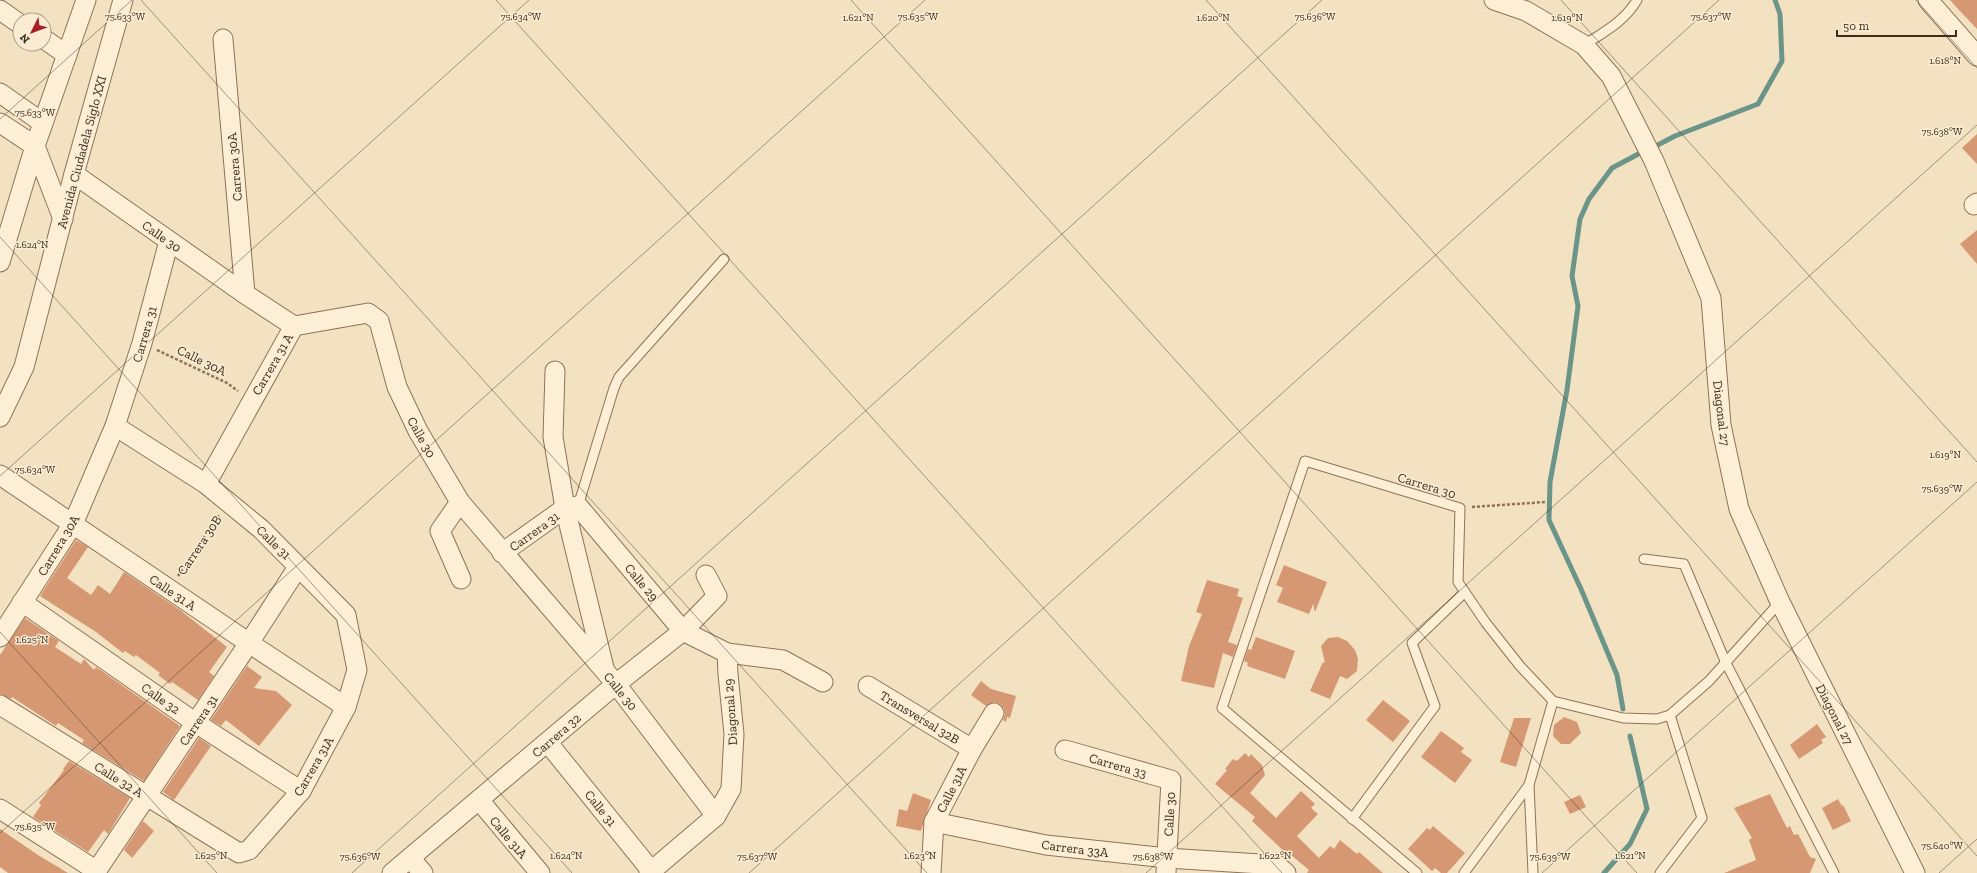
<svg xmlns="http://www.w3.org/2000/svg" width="1977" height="873" viewBox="0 0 1977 873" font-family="'Zilla Slab',serif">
<rect width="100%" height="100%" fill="#f3e2c2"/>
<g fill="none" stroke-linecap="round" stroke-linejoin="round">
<g stroke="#6a9588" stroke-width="5">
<polyline points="1652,148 1675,136 1758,104 1782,61 1780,14 1775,0"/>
<polyline points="1623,709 1617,675 1581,589 1549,520 1550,482 1567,390 1578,306 1572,276 1580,219 1589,199 1612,168 1644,151"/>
<polyline points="1604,873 1630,844 1647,809 1630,736"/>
</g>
</g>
<g fill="#d59873">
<polygon points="1950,0 1977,0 1977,29 1958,9"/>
<polygon points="1977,134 1977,164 1962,148"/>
<polygon points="1977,230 1977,264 1960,244"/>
<polygon points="76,540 88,547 67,578 91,595 98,585 110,594 124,572 180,610 227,647 209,672 214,676 198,700 172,682 170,684 158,675 160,673 136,655 134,657 125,651 123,653 96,632 40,596"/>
<polygon points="1284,565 1327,582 1315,612 1313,604 1309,614 1277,602 1283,588 1276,585"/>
<polygon points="1207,580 1239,589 1237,596 1243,598 1228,642 1237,645 1233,657 1223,653 1214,688 1181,681 1189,646 1202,614 1196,612"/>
<polygon points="25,618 59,641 55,647 81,664 84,659 94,670 96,667 180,726 144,781 82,743 84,740 58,723 56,726 12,697 11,699 0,694 0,655"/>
<polygon points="1256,637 1295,651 1285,679 1247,666 1248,663 1244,661 1248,649 1251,650"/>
<polygon points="1338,637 1347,641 1355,650 1358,659 1357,671 1347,679 1340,676 1330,699 1310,691 1323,662 1325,663 1321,646 1328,638"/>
<polygon points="247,666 262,677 254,688 276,691 292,705 259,746 226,720 221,726 211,720"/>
<polygon points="981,681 991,689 1016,696 1010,718 1007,717 1006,722 1003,720 1005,714 1004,708 1000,704 994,702 986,706 971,695"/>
<polygon points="1383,700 1410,721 1393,742 1366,720"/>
<polygon points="1564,717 1577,722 1581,733 1570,744 1561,744 1553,736 1554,725"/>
<polygon points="1514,718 1531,718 1516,767 1500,762"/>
<polygon points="1817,724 1826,737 1821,740 1823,743 1799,759 1790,745"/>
<polygon points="1441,731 1464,748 1461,752 1472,760 1455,783 1421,757"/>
<polygon points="199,738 211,746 174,800 163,792"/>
<polygon points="1245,753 1249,757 1251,754 1262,765 1265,775 1250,793 1276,818 1301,791 1315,804 1311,808 1318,814 1297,836 1319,858 1330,846 1334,849 1340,840 1357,854 1359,852 1383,873 1307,873 1309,870 1291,855 1290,857 1252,821 1255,817 1215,784 1227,770 1225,769 1233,759 1237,761"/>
<polygon points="69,761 130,798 108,834 104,830 88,852 33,817 41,805 39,803 64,770 63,769"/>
<polygon points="913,793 931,800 921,831 896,826 899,809 907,811"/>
<polygon points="1770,794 1787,828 1790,826 1794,835 1798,834 1810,857 1816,859 1810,873 1724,873 1756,860 1749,840 1752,838 1734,808"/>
<polygon points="1580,795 1586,807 1570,814 1564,802"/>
<polygon points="1838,799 1842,806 1843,805 1851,821 1833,830 1822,808"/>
<polygon points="143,821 154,831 132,858 124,850"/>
<polygon points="1433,826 1465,853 1447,873 1441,873 1435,868 1432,871 1408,849 1427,828 1430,830"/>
<polygon points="0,829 38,855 68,873 8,873 0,867"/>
</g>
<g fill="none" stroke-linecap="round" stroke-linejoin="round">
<g stroke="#8f7256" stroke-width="11">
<g id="service">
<path d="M1584,45C1604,32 1625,21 1637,0"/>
<polyline points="578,506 614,388 619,377 724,259"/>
<polyline points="1644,559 1684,564 1726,663 1834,873"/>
<polyline points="1529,785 1533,873"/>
<polyline points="1352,819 1435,706 1412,643 1465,592"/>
<polyline points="1417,873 1222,708 1305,461 1460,508 1458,582 1486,623 1520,666 1553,701 1623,718 1657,719 1670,715 1709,681 1780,602"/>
<polyline points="1464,873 1529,785 1553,701"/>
<polyline points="1660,873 1702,818 1670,715"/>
</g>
</g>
<g stroke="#8f7256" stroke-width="21">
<g id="minor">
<polyline points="1494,0 1526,11 1584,45 1611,76 1654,161 1711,298 1721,425 1739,509 1780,602 1915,873"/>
<polyline points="1928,0 1977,56"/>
<polyline points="0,10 20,24"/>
<polyline points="44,39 67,55"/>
<polyline points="223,39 245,294"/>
<polyline points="0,93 43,123"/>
<polyline points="0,123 35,146 63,219"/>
<polyline points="74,174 245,294 294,326 368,313 379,321 397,387 418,431 460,502 616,684 716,816"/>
<polyline points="1974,205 1977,203"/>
<polyline points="0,262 35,146 86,0"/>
<polyline points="555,371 553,437 565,508 604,668"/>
<polyline points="0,417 24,367 74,174 123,0"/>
<polyline points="0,475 249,643 346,707"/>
<polyline points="206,484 294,326"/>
<polyline points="460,502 440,531 461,579"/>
<polyline points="502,553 565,508 578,506 683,631 727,653 783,660 823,682"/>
<polyline points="22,602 196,723 301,791"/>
<polyline points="0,637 73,524 115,426 142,343 169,241"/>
<polyline points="868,686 972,749"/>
<polyline points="0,705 239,853 249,850 301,791 346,707 357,670 346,615 261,529 206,484 115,426"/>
<polyline points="548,743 653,873"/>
<polyline points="1065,750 1171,780 1166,873"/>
<polyline points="479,800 540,873"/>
<polyline points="0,809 97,871"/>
<polyline points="934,822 1046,845 1167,858 1277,865 1286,873"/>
<polyline points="410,858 423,873"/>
<polyline points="95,873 249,643 298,567"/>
<polyline points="392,873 616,684 683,631 717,596 706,575"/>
<polyline points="649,873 716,816 731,789 734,734 728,674 727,653"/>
<polyline points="931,873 934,822 972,749 994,713"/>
</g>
</g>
<g stroke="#8f7256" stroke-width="2.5" stroke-dasharray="3 2" stroke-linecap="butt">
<polyline points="157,350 227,383 238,391"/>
<polyline points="1472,507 1545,502"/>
<polyline points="178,576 219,515"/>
</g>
<use href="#service" stroke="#fcefd6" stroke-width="9"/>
<use href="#minor" stroke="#fcefd6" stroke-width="19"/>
</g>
<path fill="none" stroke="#3d2b1c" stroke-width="1" stroke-opacity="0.45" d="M141,0L927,873M496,0L1282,873M851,0L1637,873M1206,0L1977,856M1561,0L1977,462M1916,0L1977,68M0,119L132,0M0,237L572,873M0,476L529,0M0,632L217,873M0,833L925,0M352,873L1322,0M749,873L1719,0M1146,873L1977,125M1542,873L1977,482M1939,873L1977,839"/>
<g text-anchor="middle" stroke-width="3" stroke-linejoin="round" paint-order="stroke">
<g font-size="13" fill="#3d2b1c" stroke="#f9ecd2">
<text transform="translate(81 152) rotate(-75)" y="5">Avenida Ciudadela Siglo XXI</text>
<text transform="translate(234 167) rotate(-95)" y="5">Carrera 30A</text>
<text transform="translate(162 236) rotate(35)" y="5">Calle 30</text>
<text transform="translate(144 334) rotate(-74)" y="5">Carrera 31</text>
<text transform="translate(202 360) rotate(26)" y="5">Calle 30A</text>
<text transform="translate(272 364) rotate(-60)" y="5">Carrera 31 A</text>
<text transform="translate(1722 413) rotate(83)" y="5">Diagonal 27</text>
<text transform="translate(422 437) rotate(61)" y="5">Calle 30</text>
<text transform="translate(1427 485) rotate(17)" y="5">Carrera 30</text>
<text transform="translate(534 531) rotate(-36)" y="5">Carrera 31</text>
<text transform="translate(274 542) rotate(44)" y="5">Calle 31</text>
<text transform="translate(58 545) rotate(-59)" y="5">Carrera 30A</text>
<text transform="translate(199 545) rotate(-56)" y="5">Carrera 30B</text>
<text transform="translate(642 582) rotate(50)" y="5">Calle 29</text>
<text transform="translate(173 592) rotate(34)" y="5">Calle 31 A</text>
<text transform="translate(621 691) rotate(51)" y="5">Calle 30</text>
<text transform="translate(161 698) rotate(35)" y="5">Calle 32</text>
<text transform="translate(730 712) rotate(-94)" y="5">Diagonal 29</text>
<text transform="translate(1835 714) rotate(63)" y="5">Diagonal 27</text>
<text transform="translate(920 717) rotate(31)" y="5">Transversal 32B</text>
<text transform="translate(198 720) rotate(-56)" y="5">Carrera 31</text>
<text transform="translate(556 735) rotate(-41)" y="5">Carrera 32</text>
<text transform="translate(1118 765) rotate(16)" y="5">Carrera 33</text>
<text transform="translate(313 766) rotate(-60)" y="5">Carrera 31A</text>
<text transform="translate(119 779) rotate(32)" y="5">Calle 32 A</text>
<text transform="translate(951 789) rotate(-63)" y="5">Calle 31A</text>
<text transform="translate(601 808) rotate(51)" y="5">Calle 31</text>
<text transform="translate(1169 814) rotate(-87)" y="5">Calle 30</text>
<text transform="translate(509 837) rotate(50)" y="5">Calle 31A</text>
<text transform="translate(1075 848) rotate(7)" y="5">Carrera 33A</text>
</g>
</g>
<g font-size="10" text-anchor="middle" fill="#3d2b1c" stroke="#f9ecd2" stroke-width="3" stroke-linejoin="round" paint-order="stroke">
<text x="125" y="20">75.633°W</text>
<text x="521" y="20">75.634°W</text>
<text x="918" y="20">75.635°W</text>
<text x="1315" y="20">75.636°W</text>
<text x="1711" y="20">75.637°W</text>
<text x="1213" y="21">1.620°N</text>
<text x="858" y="21">1.621°N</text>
<text x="1567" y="21">1.619°N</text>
<text x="1945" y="64">1.618°N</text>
<text x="35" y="116">75.633°W</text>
<text x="1942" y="135">75.638°W</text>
<text x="32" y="248">1.624°N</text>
<text x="1945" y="458">1.619°N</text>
<text x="35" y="473">75.634°W</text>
<text x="1942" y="492">75.639°W</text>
<text x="32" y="643">1.625°N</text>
<text x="35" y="830">75.635°W</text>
<text x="1942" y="849">75.640°W</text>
<text x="211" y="859">1.625°N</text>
<text x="566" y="859">1.624°N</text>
<text x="920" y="859">1.623°N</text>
<text x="1275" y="859">1.622°N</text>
<text x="1630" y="859">1.621°N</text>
<text x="360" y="860">75.636°W</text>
<text x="757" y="860">75.637°W</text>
<text x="1153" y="860">75.638°W</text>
<text x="1550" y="860">75.639°W</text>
</g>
<g transform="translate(32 32) rotate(228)"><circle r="19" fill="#f9ecd2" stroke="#ae9f89"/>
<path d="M0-3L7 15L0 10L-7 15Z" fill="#a51f26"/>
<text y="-6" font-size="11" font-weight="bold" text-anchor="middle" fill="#3d2b1c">N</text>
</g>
<path d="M1837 30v6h119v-6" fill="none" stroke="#3d2b1c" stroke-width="2"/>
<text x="1843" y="30" font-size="12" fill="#3d2b1c" stroke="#f9ecd2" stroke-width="3" paint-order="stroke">50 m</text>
</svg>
